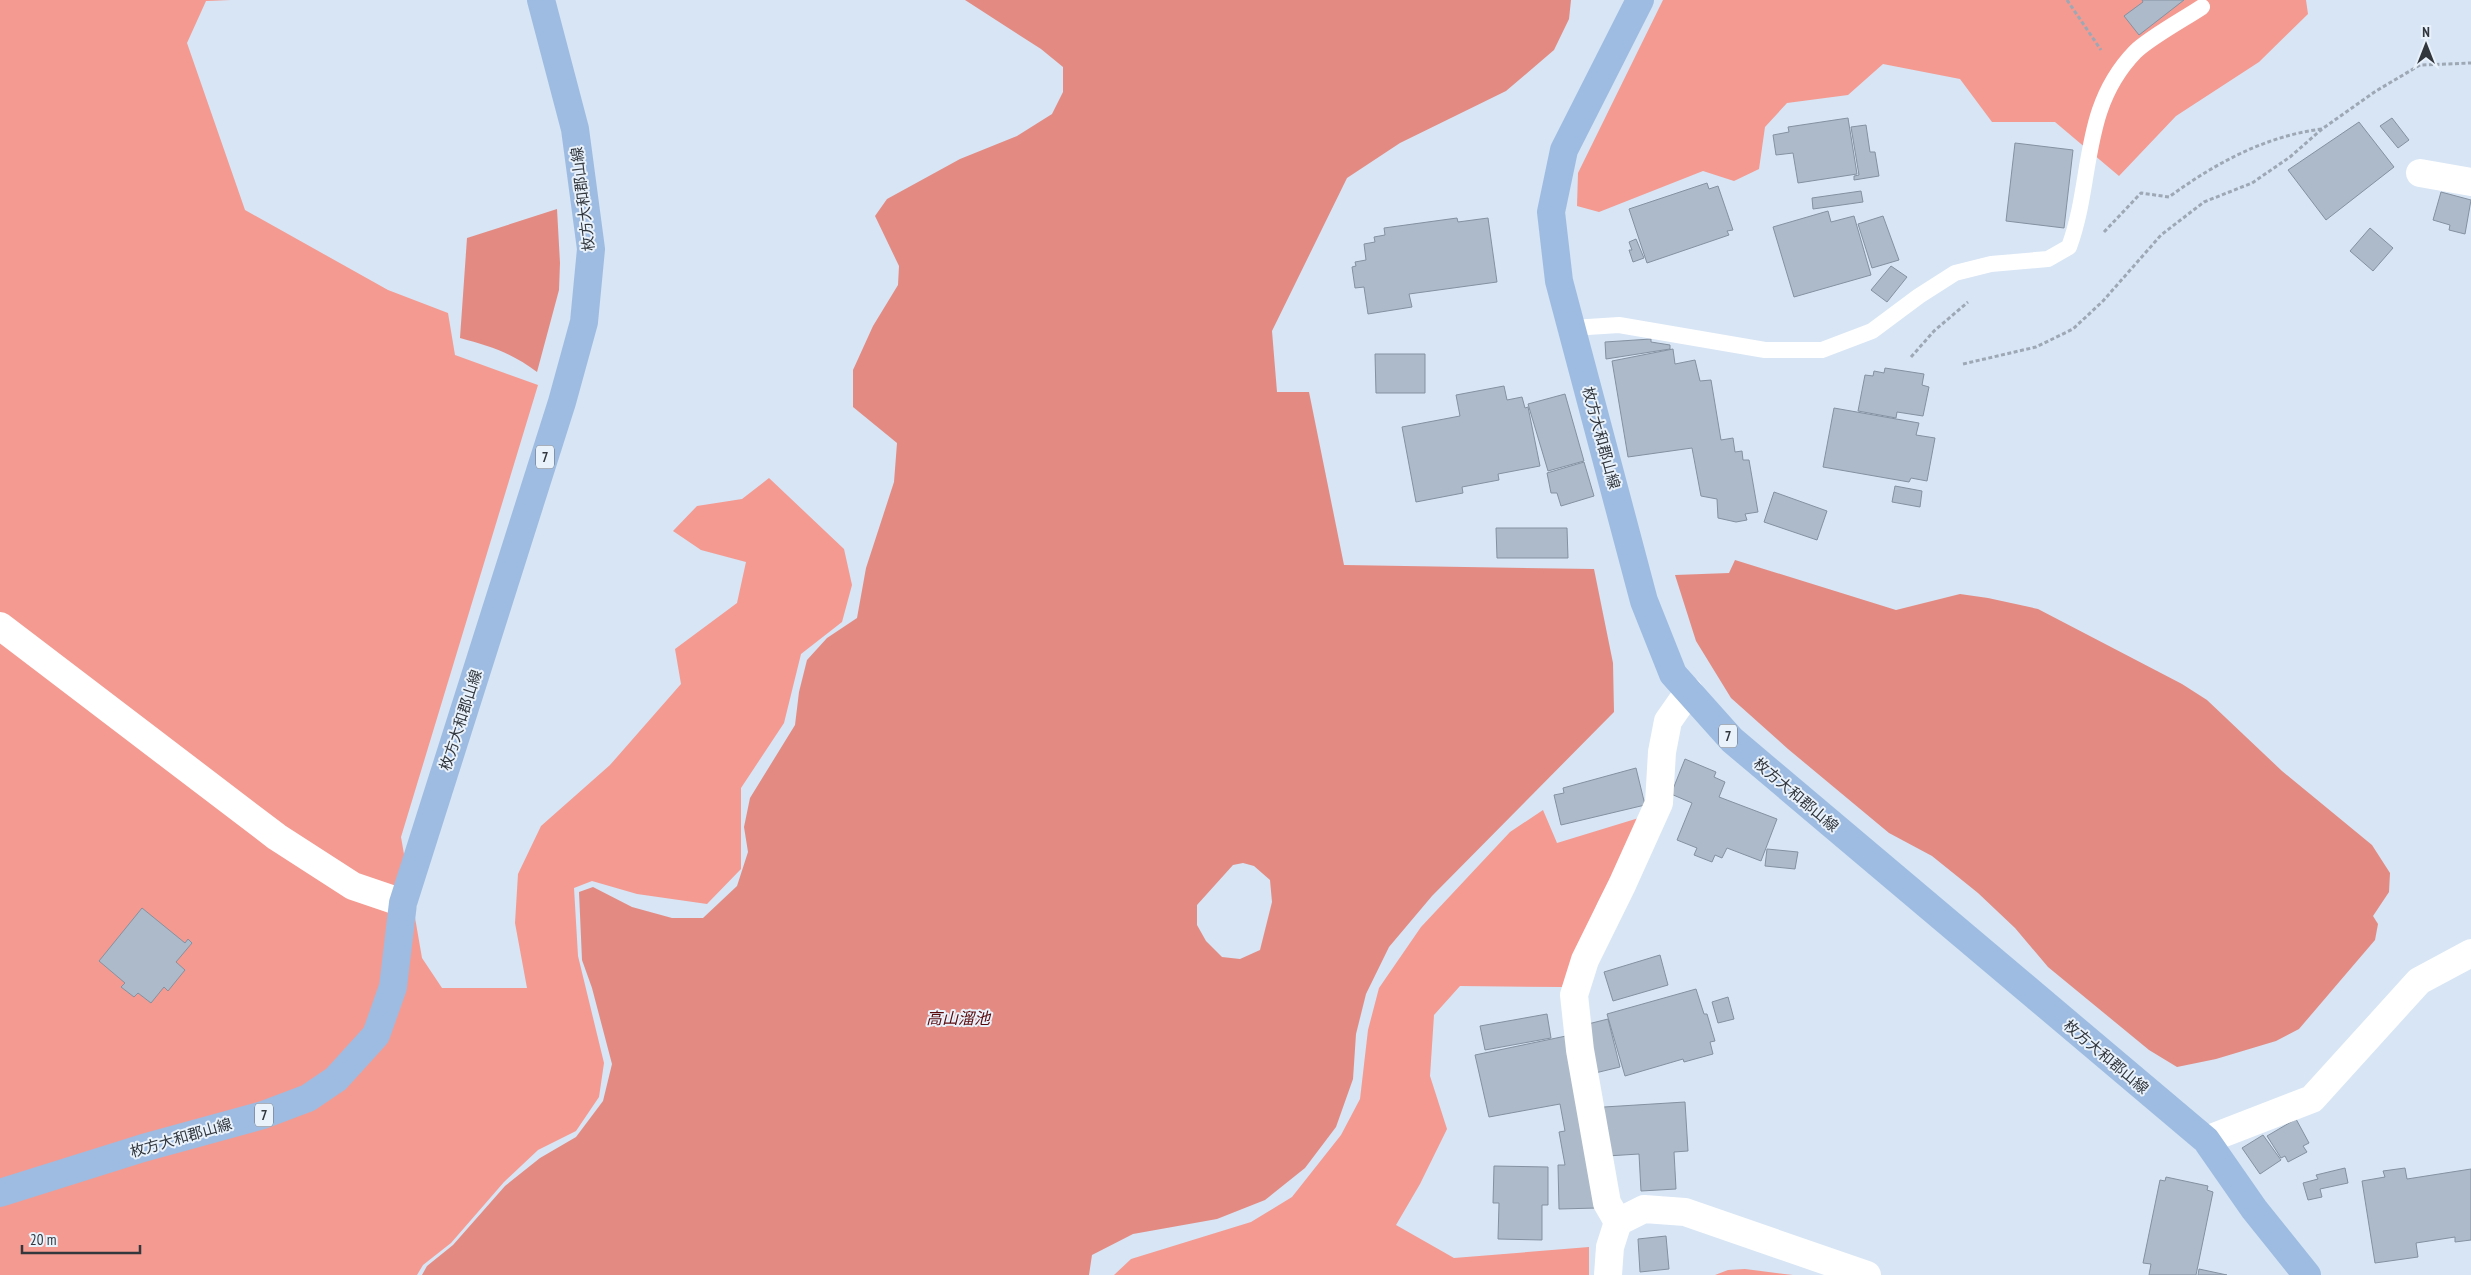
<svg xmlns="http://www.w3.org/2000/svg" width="2471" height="1275" viewBox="0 0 2471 1275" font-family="'PT Sans Narrow','Noto Sans JP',sans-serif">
<rect width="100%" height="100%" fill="#d7e5f5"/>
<g fill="#f49a91">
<polygon points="0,0 231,0 206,1 187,43 245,210 388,290 448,313 455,355 538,385 401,837 422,958 442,988 527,988 515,923 518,874 541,826 610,765 681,684 675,649 737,603 746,562 701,550 673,531 697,506 742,499 769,478 844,549 852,585 842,622 801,654 784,723 741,788 741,869 707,904 637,894 592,881 574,888 578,956 604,1063 599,1097 576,1131 538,1150 504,1182 451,1243 423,1265 417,1275 0,1275"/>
<polygon points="1663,0 2306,0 2308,14 2259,62 2176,116 2119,176 2055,122 1992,122 1960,79 1883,64 1848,95 1787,103 1765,127 1759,169 1734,181 1703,171 1599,212 1577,206 1578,173"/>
<polygon points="1543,810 1557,843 1642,817 1598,902 1562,987 1460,986 1434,1015 1430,1076 1447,1129 1420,1184 1396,1225 1454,1258 1589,1247 1589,1275 1114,1275 1131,1259 1251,1222 1292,1197 1341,1135 1360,1099 1368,1030 1379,988 1421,927 1510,832"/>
<polygon points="1745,1269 1793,1275 1715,1275 1728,1270"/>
</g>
<g fill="#e38b82" fill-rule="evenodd">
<path d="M965,0H1571L1569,19L1554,50L1506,91L1400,143L1347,178L1272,331L1277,392H1309L1344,565L1594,569L1613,663L1614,712L1432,896L1389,947L1366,994L1356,1034L1353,1079L1336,1127L1305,1168L1265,1200L1217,1219L1133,1234L1092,1255L1089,1275H422L427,1266L453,1245L505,1186L540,1158L576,1137L603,1101L612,1064L592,988L582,960L579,892L593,887L632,907L672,918H703L737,886L748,852L744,827L750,798L795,725L799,692L807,660L827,638L857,618L866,568L894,482L897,443L853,407V370L873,326L898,285L899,266L875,216L887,199L960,159L1017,136L1052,114L1063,92V67L1041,49ZM1243,863L1254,866L1270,880L1272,902L1260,950L1240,959L1222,957L1206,941L1197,925V905L1233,865Z"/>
<path d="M557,209L560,263L559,290L537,372C512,353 490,346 460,338L467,238Z"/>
<polygon points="1735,560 1896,610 1960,594 1988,598 2038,609 2182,684 2207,700 2282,771 2372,845 2390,873 2389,892 2373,916 2378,924 2375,940 2299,1029 2276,1041 2216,1059 2177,1067 2149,1050 2048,967 2015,928 1978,893 1932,856 1889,833 1788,749 1731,698 1696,641 1675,575 1729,573"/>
</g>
<g fill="#adbaca" stroke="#8491a0">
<polygon points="2142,0 2184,0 2139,35 2124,16 2143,2"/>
<polygon points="1848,118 1857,174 1798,183 1793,153 1776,155 1773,135 1789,132 1788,127"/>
<polygon points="2392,118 2409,140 2398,148 2380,126"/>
<polygon points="2359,122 2394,167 2326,220 2288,170"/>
<polygon points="1866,125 1870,152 1875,152 1879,176 1854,180 1854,176 1859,175 1851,127"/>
<polygon points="2015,143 2073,150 2064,228 2006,221"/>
<polygon points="1707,183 1709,189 1718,186 1733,230 1727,231 1729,235 1647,263 1629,209"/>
<polygon points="1861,191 1863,202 1813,209 1812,198"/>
<polygon points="2441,192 2471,200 2465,234 2449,230 2450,225 2433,220"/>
<polygon points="1828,211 1831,222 1854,216 1871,275 1794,297 1773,227"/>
<polygon points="1883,216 1899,260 1872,268 1858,224"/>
<polygon points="1457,218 1458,222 1488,218 1497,282 1409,294 1412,307 1368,314 1364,287 1355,288 1352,267 1356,266 1355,262 1366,260 1364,244 1375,242 1374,237 1385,235 1384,228"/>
<polygon points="2370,228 2393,248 2373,271 2350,251"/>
<polygon points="1636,239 1644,258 1633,262 1629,250 1632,250 1629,242"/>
<polygon points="1891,266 1907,277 1887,302 1871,290"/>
<polygon points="1651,339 1651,342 1670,345 1670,349 1606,359 1605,342"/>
<polygon points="1673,349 1675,364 1695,360 1700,381 1711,380 1721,440 1733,438 1735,452 1742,451 1743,460 1749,460 1758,512 1745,514 1747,520 1736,522 1718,518 1717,499 1701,496 1692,448 1628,457 1612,361"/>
<polygon points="1375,354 1425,354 1425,393 1376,393"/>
<polygon points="1885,368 1924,374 1922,385 1929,387 1923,416 1897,412 1896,418 1858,411 1865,375 1873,376 1874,371 1884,373"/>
<polygon points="1504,386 1507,400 1522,397 1525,408 1528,407 1540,466 1498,474 1499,480 1462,487 1463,493 1416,502 1402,427 1460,416 1456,395"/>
<polygon points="1565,394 1584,461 1548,471 1528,404"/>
<polygon points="1834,408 1919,423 1916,435 1935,438 1927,481 1911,478 1909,482 1823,467"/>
<polygon points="1584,462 1594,496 1561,506 1557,493 1551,493 1547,473"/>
<polygon points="1895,486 1922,491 1920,507 1892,502"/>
<polygon points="1774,492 1827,511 1817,540 1764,522"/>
<polygon points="1496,528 1567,528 1568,558 1497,558"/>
<polygon points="1685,759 1716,772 1714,777 1725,782 1719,797 1777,819 1761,861 1727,848 1722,858 1715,855 1712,862 1694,855 1697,848 1677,840 1692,803 1671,794"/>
<polygon points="1636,768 1645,805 1561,825 1554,795 1564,793 1563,788"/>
<polygon points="1767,849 1798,852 1795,869 1765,866"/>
<polygon points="142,908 185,943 188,939 192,943 176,962 185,970 168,991 164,987 151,1003 138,993 134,997 121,987 125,983 99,961"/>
<polygon points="1660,955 1668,985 1613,1001 1604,972"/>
<polygon points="1696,989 1704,1014 1707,1014 1715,1041 1710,1042 1713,1054 1684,1062 1683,1059 1625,1076 1607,1014"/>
<polygon points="1728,997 1734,1019 1718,1023 1712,1002"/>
<polygon points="1547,1014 1551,1038 1485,1050 1480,1026"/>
<polygon points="1608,1019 1620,1067 1591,1074 1584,1025"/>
<polygon points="1566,1036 1597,1208 1559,1209 1558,1165 1565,1165 1559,1132 1565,1131 1560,1104 1489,1117 1475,1055"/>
<polygon points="1685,1102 1688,1151 1674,1152 1676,1189 1641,1191 1639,1154 1607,1156 1604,1107"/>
<polygon points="2296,1119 2309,1143 2303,1146 2307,1152 2288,1162 2285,1156 2281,1158 2267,1136"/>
<polygon points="2263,1135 2281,1160 2260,1174 2242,1148"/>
<polygon points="1494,1166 1548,1167 1548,1205 1542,1205 1542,1240 1498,1239 1499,1203 1493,1203"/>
<polygon points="2345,1168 2348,1183 2320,1189 2322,1197 2308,1200 2303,1183 2318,1179 2316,1175"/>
<polygon points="2405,1168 2407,1179 2471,1169 2471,1240 2455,1242 2455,1237 2416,1243 2418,1257 2375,1263 2362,1181 2385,1177 2383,1171"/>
<polygon points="2166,1177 2208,1186 2207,1190 2213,1192 2196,1275 2149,1275 2151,1264 2143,1263 2160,1180 2165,1181"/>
<polygon points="1666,1236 1669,1269 1640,1272 1638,1239"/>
<polygon points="2199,1269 2227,1275 2198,1275"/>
</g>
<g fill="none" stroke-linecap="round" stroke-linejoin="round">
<g stroke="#9ea8b5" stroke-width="3" stroke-dasharray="4 2.5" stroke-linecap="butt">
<polyline points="2067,0 2101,50"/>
<path d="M2104,232L2141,193L2169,197C2214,164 2265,136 2322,129"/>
<polyline points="1911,357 1934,331 1968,302"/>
<polyline points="1963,364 2036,347 2073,329 2103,301 2161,235 2204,202 2252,183 2290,157 2322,129 2376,91 2420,65 2471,63"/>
</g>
<path stroke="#fff" stroke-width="16" d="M1572,328L1619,325L1765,350H1822L1872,331L1919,296L1955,273L1991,264L2048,259L2069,247C2094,179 2080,109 2135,52C2149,38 2184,19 2202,7"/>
<g stroke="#fff" stroke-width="28">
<polyline points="2420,173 2471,182"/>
<polyline points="2206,1140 2312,1099 2419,981 2471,953"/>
<polyline points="1618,1222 1607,1203 1580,1050 1574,995 1585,960 1622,885 1659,803 1662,752 1668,721 1689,691"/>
<polyline points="1608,1275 1610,1247 1618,1222 1644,1209 1685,1212 1867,1275"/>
</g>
<polyline stroke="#fff" stroke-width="28" points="0,626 277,837 353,886 403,903"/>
<g stroke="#9ebce1" stroke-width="28">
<polyline points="1640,0 1564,150 1551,212 1559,281 1644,601 1673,674 1732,740 2206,1140 2254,1209 2307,1275"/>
<polyline points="0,1193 143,1148 263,1115 308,1098 336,1079 376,1035 393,987 403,903 562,402 584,322 591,249 575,129 541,0"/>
</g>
</g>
<g text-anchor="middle" stroke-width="4" stroke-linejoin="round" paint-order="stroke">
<g fill="#e9f1fb" stroke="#696f76" stroke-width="1">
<rect x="536" y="445.5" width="18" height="23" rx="4"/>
<rect x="1719" y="724.5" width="18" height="23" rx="4"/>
<rect x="255" y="1103.5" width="18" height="23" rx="4"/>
</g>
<g font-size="14" font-weight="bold" fill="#32373d">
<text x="545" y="462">7</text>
<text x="1728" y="741">7</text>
<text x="264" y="1120">7</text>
</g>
<g font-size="15" fill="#32373d" stroke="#e9f1fb">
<text transform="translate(583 199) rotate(-97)" y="5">枚方大和郡山線</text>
<text transform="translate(1601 438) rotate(75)" y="5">枚方大和郡山線</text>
<text transform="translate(461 720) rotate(-72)" y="5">枚方大和郡山線</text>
<text transform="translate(1796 795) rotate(40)" y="5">枚方大和郡山線</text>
<text transform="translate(2106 1057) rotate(40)" y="5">枚方大和郡山線</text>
<text transform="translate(181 1138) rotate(-16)" y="5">枚方大和郡山線</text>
</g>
<g font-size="16" font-style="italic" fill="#59090b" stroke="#e9f1fb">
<text x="958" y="1024">高山溜池</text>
</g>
</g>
<g transform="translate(2426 45)" stroke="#e9f1fb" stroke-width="4" paint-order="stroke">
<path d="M0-4L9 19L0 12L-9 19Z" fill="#32373d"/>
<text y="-8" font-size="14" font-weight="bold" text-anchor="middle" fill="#32373d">N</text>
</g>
<path d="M22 1245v8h118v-8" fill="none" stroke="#32373d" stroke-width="2.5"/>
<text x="30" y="1245" font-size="15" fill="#32373d" stroke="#e9f1fb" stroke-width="4" paint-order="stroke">20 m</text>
</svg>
